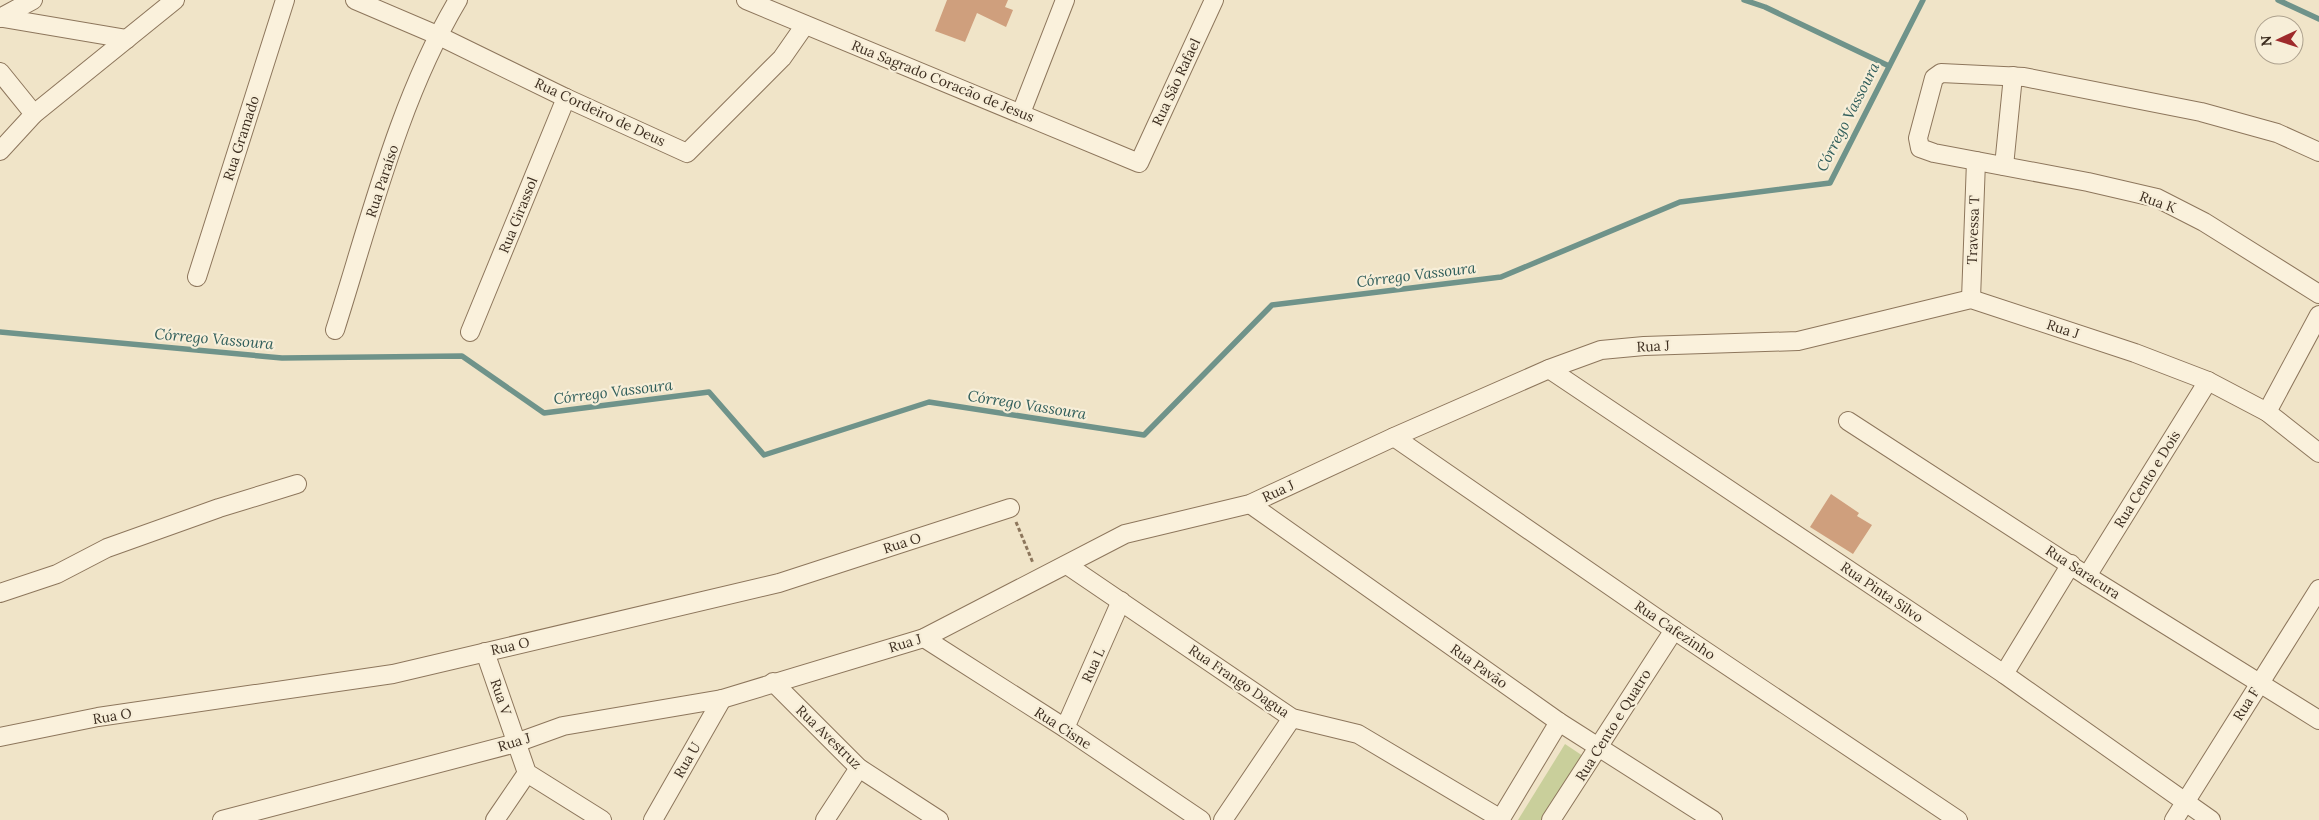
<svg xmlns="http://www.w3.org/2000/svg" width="2319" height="820" viewBox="0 0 2319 820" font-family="Lora,serif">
<rect width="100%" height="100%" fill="#f0e4c8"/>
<polygon fill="#c9cf9b" points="1565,744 1583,756 1543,820 1518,820"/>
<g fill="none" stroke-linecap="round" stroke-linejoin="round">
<g stroke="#6f938a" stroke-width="5.5">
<polyline points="1744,0 1765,7 1889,66"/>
<polyline points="2278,0 2319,19"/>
<polyline points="0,332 282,358 462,356 544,413 709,392 764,455 929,402 1144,435 1272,305 1501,277 1680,202 1830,183 1923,0"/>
</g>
</g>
<g fill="#cf9f7d">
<polygon points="947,0 1008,0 1005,7 1013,10 1006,27 977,13 965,42 935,31"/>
<polygon points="1831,494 1859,513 1857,516 1872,525 1853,554 1810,527"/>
</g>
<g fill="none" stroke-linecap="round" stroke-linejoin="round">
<g stroke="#8d765c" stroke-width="20">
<g id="street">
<polyline points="355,0 437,35 566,98 687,153 782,58 805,25"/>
<polyline points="746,0 1139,163 1214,0"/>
<polyline points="0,18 33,0"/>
<polyline points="3,18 127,39"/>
<polyline points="0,72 34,114"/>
<polyline points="1021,113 1065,0"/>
<polyline points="0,151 34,114 175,0"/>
<polyline points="2319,152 2277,133 2201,112 2024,77 1941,73 1934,78 1918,138 1920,148 1934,153 2088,182 2157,198 2204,222 2319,294"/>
<polyline points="2004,166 2013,76"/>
<polyline points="197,277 285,0"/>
<polyline points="1971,299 1976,161"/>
<path d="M335,330C370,220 399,99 458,0"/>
<polyline points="470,332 566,98"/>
<polyline points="1549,369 2004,674 2211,820"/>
<polyline points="2267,412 2319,315"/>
<polyline points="1848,421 2087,576 2319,720"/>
<polyline points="1394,437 1674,630 1958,820"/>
<polyline points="1250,504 1559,722 1713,820"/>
<polyline points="1067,565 1292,718 1358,734 1501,819"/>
<polyline points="2087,576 2208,381"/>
<polyline points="0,593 57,574 107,548 219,508 297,484"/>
<polyline points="924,638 1065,728 1201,820"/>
<polyline points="485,652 527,773 602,820"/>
<polyline points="2004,674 2071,564"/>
<polyline points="773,682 859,768 939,820"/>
<polyline points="1065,728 1121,601"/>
<polyline points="0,737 98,717 393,674 779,583 1010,508"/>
<polyline points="222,820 516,743 563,726 722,699 924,638 1125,534 1250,504 1394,437 1549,369 1601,350 1644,346 1798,341 1971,299 2135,353 2208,381 2267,412 2319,453"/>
<polyline points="495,820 527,773"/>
<polyline points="653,820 722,699"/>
<polyline points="825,820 859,768"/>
<polyline points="1223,820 1292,718"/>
<polyline points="1500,820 1559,722"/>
<polyline points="1551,820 1674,630"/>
<polyline points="2174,820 2319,589"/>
</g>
</g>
<polyline stroke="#8d765c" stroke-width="3" stroke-dasharray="4 2.5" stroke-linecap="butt" points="1016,522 1033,563"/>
<use href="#street" stroke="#faf1dc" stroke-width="18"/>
</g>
<g text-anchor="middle" stroke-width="4.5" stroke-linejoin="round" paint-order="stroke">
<g font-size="14" fill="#3d2e20" stroke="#f7eed8">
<text transform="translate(943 81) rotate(22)" y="5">Rua Sagrado Coracão de Jesus</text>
<text transform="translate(1176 82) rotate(-65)" y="5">Rua São Rafael</text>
<text transform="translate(600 112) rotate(25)" y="5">Rua Cordeiro de Deus</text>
<text transform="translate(241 138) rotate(-72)" y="5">Rua Gramado</text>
<text transform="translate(382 181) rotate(-72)" y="5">Rua Paraíso</text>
<text transform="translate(2158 202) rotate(20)" y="5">Rua K</text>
<text transform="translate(518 215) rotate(-68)" y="5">Rua Girassol</text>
<text transform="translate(1973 230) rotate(-88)" y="5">Travessa T</text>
<text transform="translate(2063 329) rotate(18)" y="5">Rua J</text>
<text transform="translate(1653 346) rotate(-3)" y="5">Rua J</text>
<text transform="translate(2147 479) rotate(-58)" y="5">Rua Cento e Dois</text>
<text transform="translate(1278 491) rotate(-25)" y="5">Rua J</text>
<text transform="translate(902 543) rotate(-18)" y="5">Rua O</text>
<text transform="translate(2083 572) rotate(33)" y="5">Rua Saracura</text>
<text transform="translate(1882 592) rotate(34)" y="5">Rua Pinta Silvo</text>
<text transform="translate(1675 630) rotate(34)" y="5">Rua Cafezinho</text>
<text transform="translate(905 643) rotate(-17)" y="5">Rua J</text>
<text transform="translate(510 646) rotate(-13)" y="5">Rua O</text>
<text transform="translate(1093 665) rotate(-66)" y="5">Rua L</text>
<text transform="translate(1479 666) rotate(35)" y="5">Rua Pavão</text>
<text transform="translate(1239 681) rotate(34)" y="5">Rua Frango Dagua</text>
<text transform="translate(501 697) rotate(71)" y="5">Rua V</text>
<text transform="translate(2246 704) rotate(-58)" y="5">Rua F</text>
<text transform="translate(112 716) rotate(-9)" y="5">Rua O</text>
<text transform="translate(1613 725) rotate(-58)" y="5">Rua Cento e Quatro</text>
<text transform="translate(1063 728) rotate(33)" y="5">Rua Cisne</text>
<text transform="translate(829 737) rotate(44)" y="5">Rua Avestruz</text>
<text transform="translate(514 742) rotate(-17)" y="5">Rua J</text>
<text transform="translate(687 760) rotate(-60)" y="5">Rua U</text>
</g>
<g font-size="15" font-style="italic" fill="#2f5d5a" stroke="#f7eed8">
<text transform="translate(1848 117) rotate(-63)" y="5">Córrego Vassoura</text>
<text transform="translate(1416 275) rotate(-7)" y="5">Córrego Vassoura</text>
<text transform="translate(214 339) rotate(5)" y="5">Córrego Vassoura</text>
<text transform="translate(613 392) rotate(-7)" y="5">Córrego Vassoura</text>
<text transform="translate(1027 405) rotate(9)" y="5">Córrego Vassoura</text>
</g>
</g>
<g transform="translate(2279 40) rotate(266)"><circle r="24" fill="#f7eed8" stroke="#ada18e"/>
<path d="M0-4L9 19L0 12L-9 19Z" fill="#9e2a2b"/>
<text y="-8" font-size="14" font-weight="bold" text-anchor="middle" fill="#3d2e20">N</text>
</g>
</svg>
